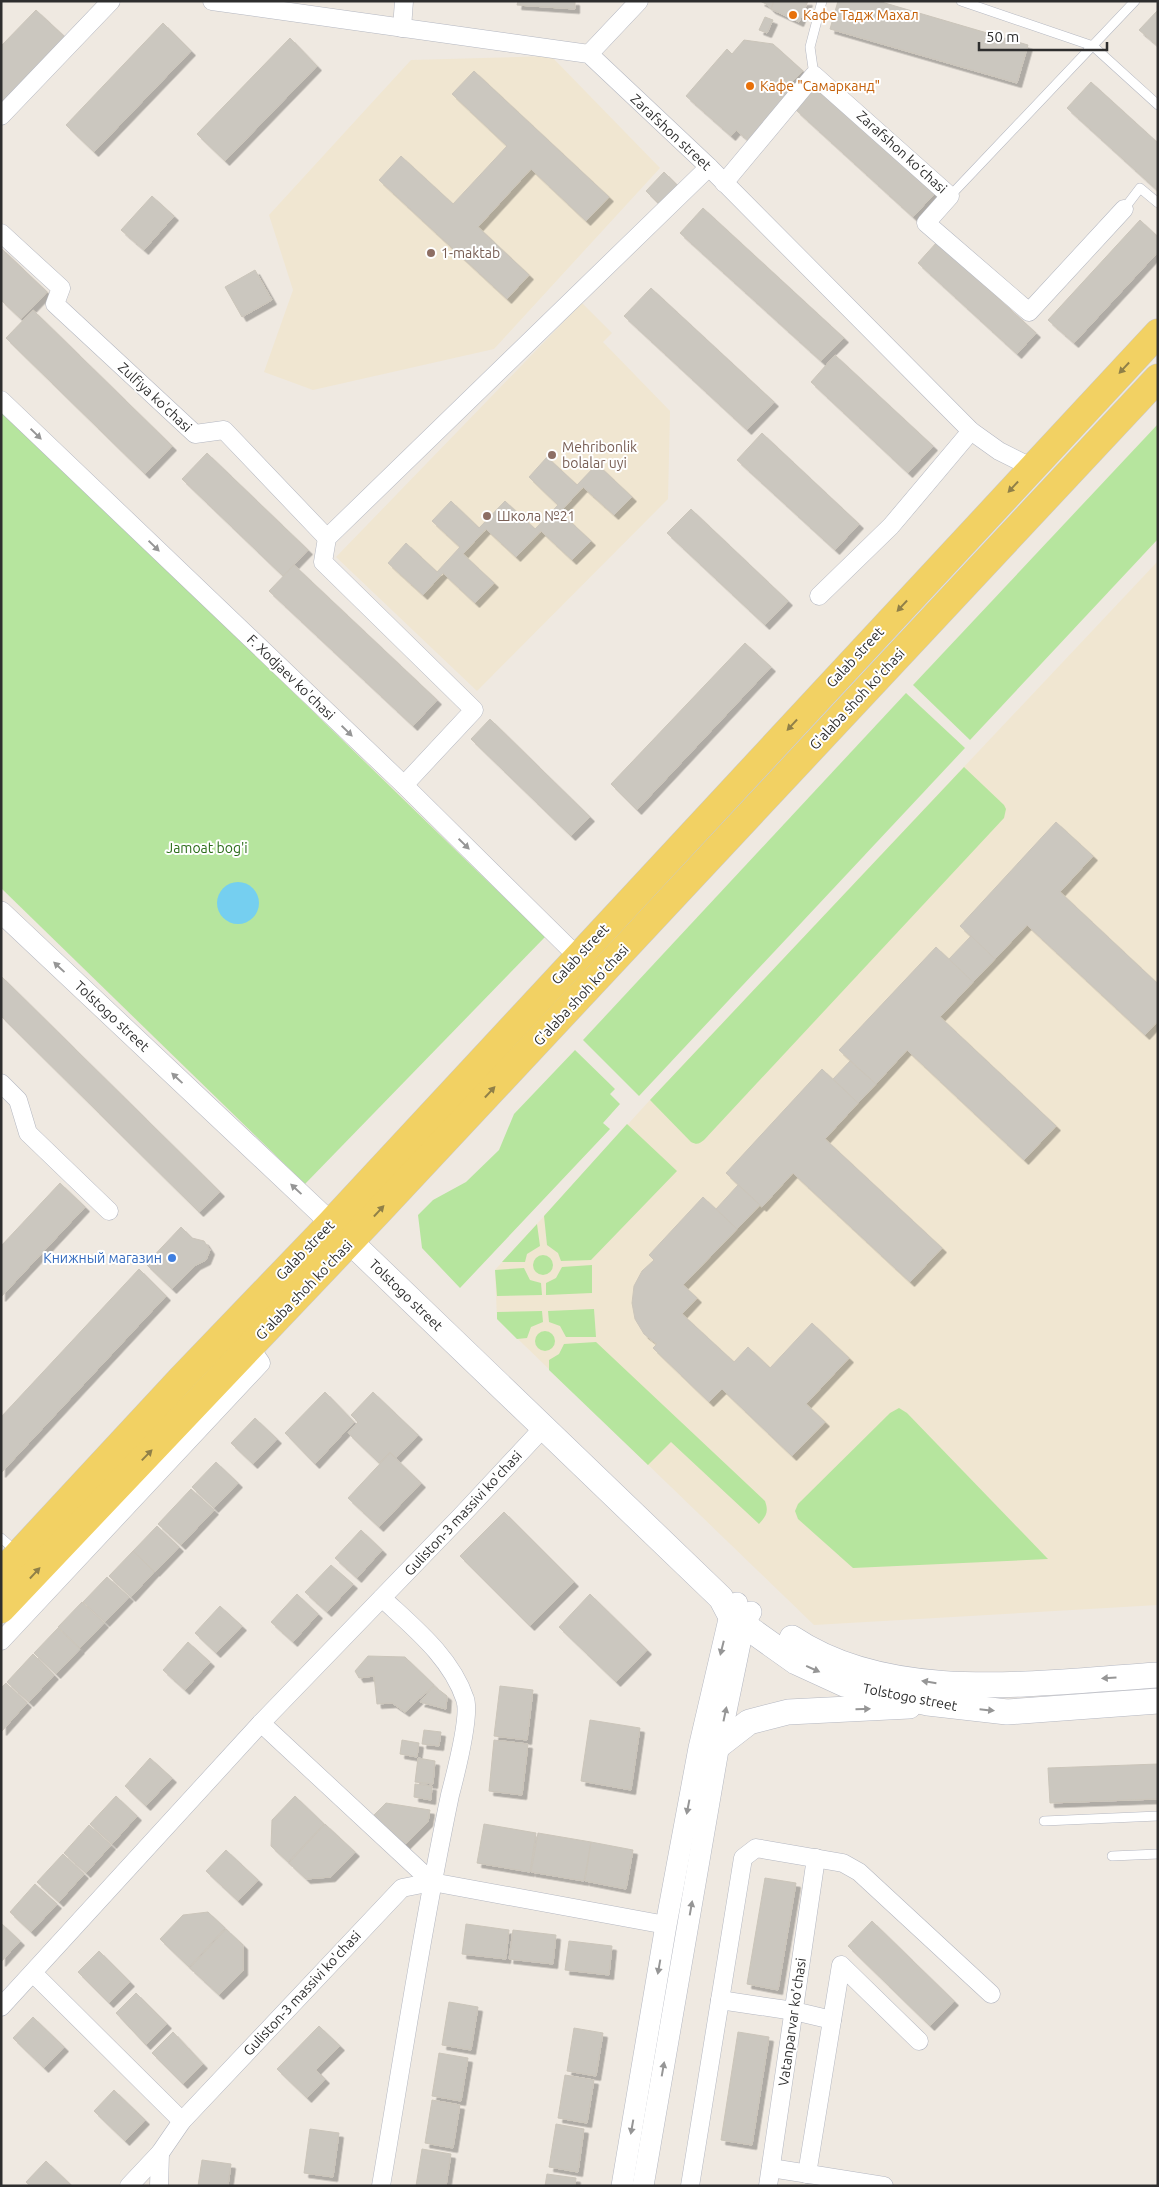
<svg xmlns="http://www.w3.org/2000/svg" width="1159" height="2187" viewBox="0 0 1159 2187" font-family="Ubuntu,sans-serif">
<defs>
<filter id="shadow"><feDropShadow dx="4.5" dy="4.5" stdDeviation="0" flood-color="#0004"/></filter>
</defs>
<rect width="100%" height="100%" fill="#efe9e1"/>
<g fill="#f0e6d1">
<polygon points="551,56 660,168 494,349 313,390 264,372 293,290 269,215 411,60"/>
<polygon points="582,303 612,333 603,342 670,411 668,499 477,691 336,557"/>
<polygon points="1158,561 1158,1605 814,1625 497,1319 495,1270 650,1100"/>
</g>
<g fill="#b6e59e">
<polygon points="1,408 545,937 305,1184 1,888"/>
<polygon points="1158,424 1158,539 970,740 913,685"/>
<polygon points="906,693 965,748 639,1096 583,1040"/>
<path d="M964,767L1004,805L1006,809L1004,818L704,1140C699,1144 697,1145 691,1142L650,1100Z"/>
<polygon points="575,1050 615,1089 610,1094 620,1104 603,1123 610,1129 460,1288 422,1248 418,1215 433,1200 466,1182 499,1150 514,1114"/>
<polygon points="627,1124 677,1171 591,1260 561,1261 558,1253 547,1245 544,1216"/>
<polygon points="537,1224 540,1246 527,1254 525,1262 502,1262"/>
<circle cx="543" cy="1265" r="10"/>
<polygon points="592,1265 592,1293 546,1295 546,1283 556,1278 562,1267"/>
<polygon points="524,1268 530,1280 541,1283 542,1295 497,1296 495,1270"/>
<polygon points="594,1309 596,1337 566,1337 560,1326 549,1322 548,1311"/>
<polygon points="542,1311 543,1322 531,1327 527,1338 517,1339 497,1319 497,1312"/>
<circle cx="545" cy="1341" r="10"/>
<path d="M596,1342L765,1501C769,1512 766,1516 759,1524L671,1442L648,1465L549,1370V1360L559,1354L564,1344Z"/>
<polygon points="899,1408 907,1413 1048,1559 853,1568 798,1519 795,1511 798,1504 890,1413"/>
</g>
<circle fill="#75cff0" cx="238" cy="903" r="21"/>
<g fill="#cbc7bf" stroke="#cbc5ba" filter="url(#shadow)">
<polygon points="518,1 575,1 575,9 517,5"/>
<polygon points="760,1 774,1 771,9 766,4"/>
<polygon points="774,1 808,1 799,22 771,9"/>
<polygon points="838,1 878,1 1028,45 1017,83 830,29"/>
<polygon points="36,10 65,37 1,104 1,46"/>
<polygon points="1158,10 1158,46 1139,30"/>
<polygon points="765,17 773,20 767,33 759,30"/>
<polygon points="163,23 191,51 94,152 66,125"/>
<polygon points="290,38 317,66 225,161 197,134"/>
<polygon points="744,40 773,44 803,71 792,82 798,87 750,142 736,130 731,136 686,96 727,49 732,54"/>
<polygon points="474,71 609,197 586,221 531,169 478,227 529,275 507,299 379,180 401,156 453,204 507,146 452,94"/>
<polygon points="1091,82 1158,143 1158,191 1067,108"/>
<polygon points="816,85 935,193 913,217 796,110"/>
<polygon points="664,172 679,187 661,206 646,191"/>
<polygon points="152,196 174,216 144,250 121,230"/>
<polygon points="703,208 844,338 821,361 680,233"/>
<polygon points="1140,220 1158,237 1158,252 1074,343 1048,320"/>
<polygon points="937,242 1036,333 1017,354 918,263"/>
<polygon points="1,248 47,292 21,319 1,300"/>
<polygon points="255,270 272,300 242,317 225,287"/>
<polygon points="651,288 774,402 747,430 624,316"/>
<polygon points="33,310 172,446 145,474 6,338"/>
<polygon points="835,355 933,446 908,473 811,382"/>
<polygon points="762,433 859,524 835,550 737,460"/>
<polygon points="207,453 308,550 283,576 182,479"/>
<polygon points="547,457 577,485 597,464 632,497 614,515 583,487 560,512 591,541 572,560 541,531 516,557 486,529 463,554 494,583 475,603 443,573 423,595 388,563 406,543 437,572 460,547 432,521 451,501 479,528 505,501 535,529 558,505 529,477"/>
<polygon points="691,509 788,601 765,625 667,533"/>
<polygon points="294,565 437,700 413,726 269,591"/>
<polygon points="745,643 771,667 637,810 611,784"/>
<polygon points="490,719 590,817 571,836 471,739"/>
<polygon points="1056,822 1093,856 1060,892 1158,984 1158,1021 1145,1035 1027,925 995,959 960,926"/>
<polygon points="971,936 995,959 973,982 949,959"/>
<polygon points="936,947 973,982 940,1017 1056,1126 1024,1160 907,1050 876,1084 839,1050"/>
<polygon points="1,976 220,1192 199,1212 1,1016"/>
<polygon points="850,1061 876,1084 858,1103 833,1079"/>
<polygon points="822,1069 858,1103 825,1139 942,1248 910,1282 793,1173 762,1207 726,1173"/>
<polygon points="60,1183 85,1207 1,1297 1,1246"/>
<polygon points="738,1185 760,1205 737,1229 716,1209"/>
<polygon points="703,1197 737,1229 683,1285 697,1298 682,1314 734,1362 748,1347 770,1368 812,1323 849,1358 806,1404 825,1422 792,1456 722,1389 709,1402 653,1348 657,1344 644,1334 635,1319 632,1303 634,1286 642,1271 654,1260 649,1255"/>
<polygon points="181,1227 192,1238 204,1241 210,1250 206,1260 196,1265 172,1289 146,1264"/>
<polygon points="139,1269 166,1296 1,1473 1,1417"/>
<polygon points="325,1392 354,1422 315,1464 285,1433"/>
<polygon points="373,1392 418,1435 396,1458 390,1452 379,1463 348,1433 358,1422 351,1415"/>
<polygon points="255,1418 277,1439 253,1464 231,1443"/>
<polygon points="390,1453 421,1483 379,1527 348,1498"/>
<polygon points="216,1462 238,1483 214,1508 192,1487"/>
<polygon points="191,1489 214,1510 181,1545 158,1524"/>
<polygon points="504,1512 574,1582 530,1626 460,1556"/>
<polygon points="157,1526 179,1547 155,1572 133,1551"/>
<polygon points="361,1530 382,1550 357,1578 335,1558"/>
<polygon points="133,1551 154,1572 131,1597 109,1576"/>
<polygon points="331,1565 353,1584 327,1612 305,1592"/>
<polygon points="107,1577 129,1597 105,1622 83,1602"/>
<polygon points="297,1594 318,1614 293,1642 271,1622"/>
<polygon points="590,1594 647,1650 616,1682 559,1627"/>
<polygon points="82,1602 104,1623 80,1648 58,1627"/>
<polygon points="220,1606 242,1626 216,1653 195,1633"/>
<polygon points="58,1628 80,1649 56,1674 34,1653"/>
<polygon points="188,1642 210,1662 185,1690 163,1670"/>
<polygon points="33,1654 54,1675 29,1702 7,1682"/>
<polygon points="368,1656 405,1657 434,1685 405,1712 392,1703 377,1704 374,1676 359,1678 355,1671"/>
<polygon points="6,1683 27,1703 2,1731 1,1688"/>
<polygon points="434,1686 447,1696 446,1709 420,1702"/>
<polygon points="500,1686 533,1690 527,1740 494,1736"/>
<polygon points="590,1720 640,1728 631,1790 581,1781"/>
<polygon points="424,1730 441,1732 439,1746 422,1744"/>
<polygon points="402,1740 419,1743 417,1757 400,1754"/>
<polygon points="494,1740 528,1744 522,1795 489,1791"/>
<polygon points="150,1758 172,1778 146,1806 125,1786"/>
<polygon points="418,1758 435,1761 433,1784 415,1782"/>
<polygon points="1158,1764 1158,1799 1050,1803 1048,1768"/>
<polygon points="415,1784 432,1786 431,1800 414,1797"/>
<polygon points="116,1796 137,1816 112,1844 90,1824"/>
<polygon points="295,1796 324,1824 288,1862 271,1846 272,1820"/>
<polygon points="386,1803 430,1810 428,1822 403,1847 373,1816"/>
<polygon points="325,1824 355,1852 331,1877 306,1879 289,1863"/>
<polygon points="484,1824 536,1833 530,1872 477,1863"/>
<polygon points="89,1825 111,1845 86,1873 64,1853"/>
<polygon points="538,1833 591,1842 584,1881 531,1872"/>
<polygon points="591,1842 633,1850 626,1889 585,1881"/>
<polygon points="226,1850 258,1880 238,1901 206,1871"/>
<polygon points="63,1854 84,1874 59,1902 37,1882"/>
<polygon points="765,1878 796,1883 778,1990 747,1984"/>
<polygon points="35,1884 57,1904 31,1932 10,1912"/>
<polygon points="208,1912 225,1928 189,1967 160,1939 183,1915"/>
<polygon points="872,1921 954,2001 930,2026 848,1946"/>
<polygon points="1,1923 20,1941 1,1962"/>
<polygon points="466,1924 509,1930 506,1959 462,1954"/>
<polygon points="226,1929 243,1945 243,1971 219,1995 190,1968"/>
<polygon points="513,1930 556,1935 553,1964 509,1959"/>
<polygon points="569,1941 612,1946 609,1975 565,1970"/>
<polygon points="99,1951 130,1982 109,2003 78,1972"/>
<polygon points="136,1993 167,2024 146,2045 116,2013"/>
<polygon points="449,2002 478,2007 471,2050 442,2045"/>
<polygon points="33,2017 64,2047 44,2068 13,2038"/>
<polygon points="319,2026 340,2046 316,2070 325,2079 307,2098 277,2069"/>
<polygon points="574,2028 603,2033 596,2076 567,2071"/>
<polygon points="173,2032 203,2064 183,2084 152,2053"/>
<polygon points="738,2032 769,2037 752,2145 721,2140"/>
<polygon points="439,2053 468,2058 461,2101 432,2096"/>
<polygon points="565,2075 594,2080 587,2123 558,2118"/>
<polygon points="114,2090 145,2120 125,2141 94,2111"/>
<polygon points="432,2100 460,2105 453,2148 425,2143"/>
<polygon points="556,2124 584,2129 578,2172 549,2167"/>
<polygon points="310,2129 339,2133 333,2177 304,2173"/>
<polygon points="422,2149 451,2154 446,2186 416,2186"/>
<polygon points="202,2160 231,2164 228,2186 198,2186"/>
<polygon points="46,2161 72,2186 30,2186 26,2182"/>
<polygon points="547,2174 576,2178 575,2186 545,2186"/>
</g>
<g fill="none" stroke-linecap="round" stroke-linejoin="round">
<g stroke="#b4b7c1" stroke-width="10">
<g id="service">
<polyline points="961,1 1093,46 1158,105"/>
<polyline points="814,75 810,47 822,1"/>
<polyline points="950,196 1135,1"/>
<polyline points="1124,209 1140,188 1158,203"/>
<polyline points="1,1538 17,1552"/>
<polyline points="1044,1821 1158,1816"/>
<polyline points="1112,1856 1158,1854"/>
</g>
</g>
<g stroke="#b4b7c1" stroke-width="19">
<g id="minor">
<polyline points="212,1 589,54 709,167 971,431 999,451 1031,467"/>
<polyline points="402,28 404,1"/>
<polyline points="589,54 639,1"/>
<polyline points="1,116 111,1"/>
<polyline points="724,183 814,75 950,196 926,223 1029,312 1124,209"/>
<polyline points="1,233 61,288 55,304 195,434 224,430 327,538"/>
<polyline points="1,400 404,785 578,957"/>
<polyline points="819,596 891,526 971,431"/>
<polyline points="404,785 474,710 323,562 327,538 709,167"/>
<polyline points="1,1083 18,1100 28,1133 109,1211"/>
<polyline points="1,1641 261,1363 250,1347"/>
<polyline points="261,1723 432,1882"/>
<polyline points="33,1973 182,2121"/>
<polyline points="720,2000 794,2011 832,2020"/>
<polyline points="1,2007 261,1723 461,1516 544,1427"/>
<polyline points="771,2168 884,2186"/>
<polyline points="807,2174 841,1965 919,2041"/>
<polyline points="129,2186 160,2153 182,2121 402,1888 432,1882 666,1925"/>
<polyline points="159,2186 160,2153"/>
<path d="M381,2186C403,2055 423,1925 450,1795C455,1776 471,1715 465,1699C451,1657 413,1627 382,1598"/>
<polyline points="690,2186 743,1858 756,1848 843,1863 859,1872 991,1994"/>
<polyline points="768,2186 816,1858"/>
</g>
</g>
<g stroke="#b4b7c1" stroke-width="22">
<g id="tertiary">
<polyline points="1,912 331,1223"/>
<polyline points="622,2186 666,1925 699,1748 730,1615 737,1603"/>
<polyline points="643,2186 718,1750 744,1624 751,1612"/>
</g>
</g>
<g stroke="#b4b7c1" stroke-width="26">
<g id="secondary">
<polyline points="335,1227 721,1598 730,1615 796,1662 844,1684 928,1703 1007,1712 1158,1701"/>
<path d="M792,1638C893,1706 1042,1682 1158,1675"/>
<polyline points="718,1746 749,1722 788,1712 909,1706"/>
</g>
</g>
<g stroke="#c9c9c9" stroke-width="29">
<g id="primary">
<polyline points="1,1573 181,1379 331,1223 1158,333"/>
<polyline points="1,1609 377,1213 1158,378"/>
</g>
</g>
<use href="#service" stroke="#fff" stroke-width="9"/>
<use href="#minor" stroke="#fff" stroke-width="18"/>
<use href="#tertiary" stroke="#fff" stroke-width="21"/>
<use href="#secondary" stroke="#fff" stroke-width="25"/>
<use href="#primary" stroke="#f2d163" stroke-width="28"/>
</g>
<defs><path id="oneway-solid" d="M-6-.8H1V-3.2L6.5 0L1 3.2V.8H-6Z" transform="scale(1.25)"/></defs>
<g fill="#908048">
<use href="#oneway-solid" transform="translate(1124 368) rotate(133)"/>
<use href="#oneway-solid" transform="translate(1013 487) rotate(133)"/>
<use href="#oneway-solid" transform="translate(902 606) rotate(133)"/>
<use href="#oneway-solid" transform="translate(792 725) rotate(133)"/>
<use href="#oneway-solid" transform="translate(490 1092) rotate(-47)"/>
<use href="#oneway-solid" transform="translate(379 1211) rotate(-47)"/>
<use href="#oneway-solid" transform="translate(147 1455) rotate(-46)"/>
<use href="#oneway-solid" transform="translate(35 1573) rotate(-47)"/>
</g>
<g fill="#969696">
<use href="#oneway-solid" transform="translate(36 434) rotate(44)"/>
<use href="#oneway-solid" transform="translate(154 546) rotate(44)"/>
<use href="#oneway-solid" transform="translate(347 731) rotate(44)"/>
<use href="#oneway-solid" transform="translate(464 844) rotate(44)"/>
<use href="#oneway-solid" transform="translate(59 967) rotate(-137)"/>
<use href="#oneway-solid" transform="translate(177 1078) rotate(-137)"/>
<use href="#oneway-solid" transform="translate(296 1189) rotate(-137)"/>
<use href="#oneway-solid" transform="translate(722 1648) rotate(104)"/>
<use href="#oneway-solid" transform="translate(813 1669) rotate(24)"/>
<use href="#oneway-solid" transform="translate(1109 1678) rotate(177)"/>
<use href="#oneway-solid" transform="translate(929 1682) rotate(-171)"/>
<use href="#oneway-solid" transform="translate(863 1709) rotate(-2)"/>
<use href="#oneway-solid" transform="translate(987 1710) rotate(6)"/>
<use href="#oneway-solid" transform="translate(725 1714) rotate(-78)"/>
<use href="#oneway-solid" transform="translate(688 1807) rotate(101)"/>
<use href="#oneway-solid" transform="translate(691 1908) rotate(-80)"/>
<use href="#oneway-solid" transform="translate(659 1967) rotate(100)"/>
<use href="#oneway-solid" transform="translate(663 2069) rotate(-80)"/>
<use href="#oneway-solid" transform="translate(632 2127) rotate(100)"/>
</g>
<g fill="#e8710a" stroke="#fff" stroke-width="2">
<circle cx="793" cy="15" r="5"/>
<circle cx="750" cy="86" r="5"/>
</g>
<g fill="#8d6e63" stroke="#fff" stroke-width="2">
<circle cx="431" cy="253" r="5"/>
<circle cx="552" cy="455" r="5"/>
<circle cx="487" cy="516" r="5"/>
</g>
<circle fill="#3f7fe0" stroke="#fff" stroke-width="2" cx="172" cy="1258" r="5"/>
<g text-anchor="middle" stroke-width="4" stroke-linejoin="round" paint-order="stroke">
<g font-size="14" fill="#c56008" stroke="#fff" text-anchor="start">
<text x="803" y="20">Кафе Тадж Махал</text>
<text x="760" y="91">Кафе "Самарканд"</text>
</g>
<g font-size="14" fill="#2e2e2e" stroke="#fff">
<text transform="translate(671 132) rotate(43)" y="5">Zarafshon street</text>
<text transform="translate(902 152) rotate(42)" y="5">Zarafshon ko‘chasi</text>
<text transform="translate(155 397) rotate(43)" y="5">Zulfiya ko'chasi</text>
<text transform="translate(855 657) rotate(-47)" y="5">Galab street</text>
<text transform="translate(291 677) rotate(44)" y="5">F. Xodjaev ko'chasi</text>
<text transform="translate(857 699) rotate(-47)" y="5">G'alaba shoh ko'chasi</text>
<text transform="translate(580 954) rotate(-47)" y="5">Galab street</text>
<text transform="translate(581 995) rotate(-47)" y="5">G'alaba shoh ko'chasi</text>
<text transform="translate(112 1016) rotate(43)" y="5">Tolstogo street</text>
<text transform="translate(305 1250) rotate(-46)" y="5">Galab street</text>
<text transform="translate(304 1290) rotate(-46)" y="5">G'alaba shoh ko'chasi</text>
<text transform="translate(406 1295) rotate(44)" y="5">Tolstogo street</text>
<text transform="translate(463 1513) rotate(-47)" y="5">Guliston-3 massivi ko'chasi</text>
<text transform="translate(910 1697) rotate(11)" y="5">Tolstogo street</text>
<text transform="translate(302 1993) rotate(-47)" y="5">Guliston-3 massivi ko'chasi</text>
<text transform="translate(792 2022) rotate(-82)" y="5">Vatanparvar ko'chasi</text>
</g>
<g font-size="14" fill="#785e54" stroke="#fff" text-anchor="start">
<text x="441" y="258">1-maktab</text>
<text x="562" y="452">Mehribonlik<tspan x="562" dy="16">bolalar uyi</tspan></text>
<text x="497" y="521">Школа №21</text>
</g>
<g font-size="14" fill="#2c6e1b" stroke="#fff">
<text x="207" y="853">Jamoat bog'i</text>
</g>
<g font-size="14" fill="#366cbe" stroke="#fff" text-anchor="end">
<text x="162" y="1263">Книжный магазин</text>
</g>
</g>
<rect width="1159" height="2187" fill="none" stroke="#2e2e2e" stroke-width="5"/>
<path d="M979 42v8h128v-8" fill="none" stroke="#2e2e2e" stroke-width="2.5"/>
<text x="986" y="42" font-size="15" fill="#2e2e2e" stroke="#ffffff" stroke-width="4" paint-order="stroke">50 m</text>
</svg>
